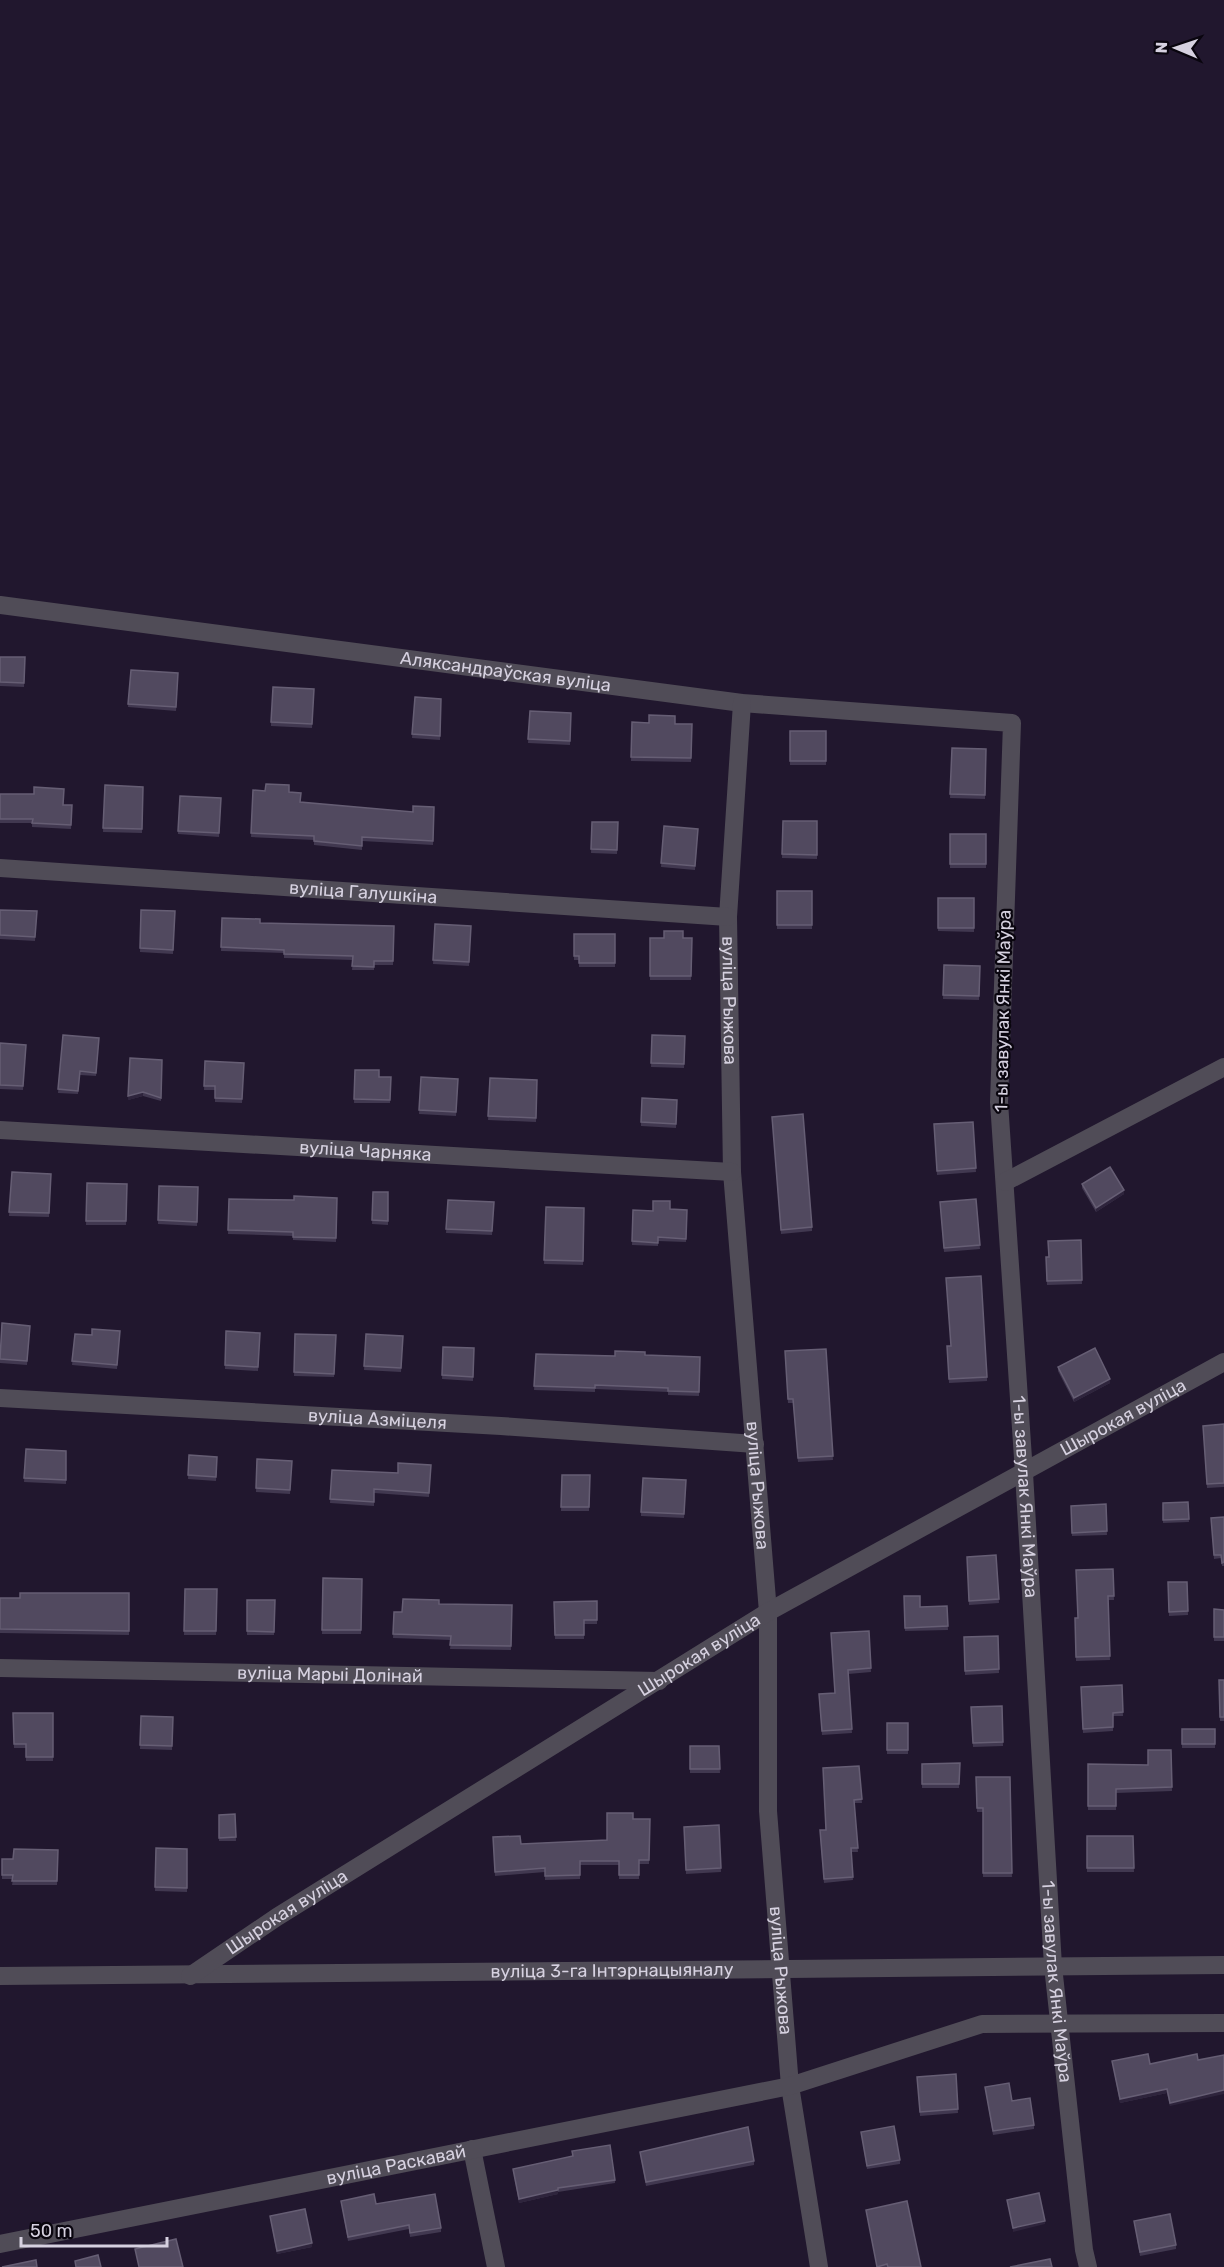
<svg xmlns="http://www.w3.org/2000/svg" width="1224" height="2267" viewBox="0 0 1224 2267" font-family="Rubik,sans-serif">
<rect width="100%" height="100%" fill="#21172e"/>
<g fill="none" stroke-linecap="round" stroke-linejoin="round">
<g stroke="#504c57" stroke-width="18">
<path id="s1" d="M0,605L742,703L1012,723L999,1102L1024,1473L1053,1966L1084,2250L1088,2267"/>
<path id="s2" d="M742,703L728,917L732,1172L768,1612V1811L790,2086L819,2267"/>
<path id="s3" d="M0,868L728,917"/>
<path id="s4" d="M0,1130L732,1172"/>
<polyline points="1005,1182 1224,1067"/>
<path id="s5" d="M0,1398L501,1426L755,1444"/>
<path id="s6" d="M0,1668L659,1681"/>
<path id="s7" d="M0,1976L1224,1965"/>
<path id="s8" d="M190,1976L277,1917L768,1612L1224,1362"/>
<polyline points="472,2149 496,2267"/>
<path id="s9" d="M0,2244L790,2086L982,2024L1224,2023"/>
</g>
</g>
<g fill="#413850">
<polygon points="0,657 25,657 24,687 0,686"/>
<polygon points="131,670 178,673 176,711 128,707"/>
<polygon points="314,689 312,728 271,726 271,722"/>
<polygon points="415,697 441,699 440,740 412,738"/>
<polygon points="530,711 571,713 570,745 528,743"/>
<polygon points="632,722 692,724 691,762 631,761"/>
<rect x="790" y="731" width="36" height="34"/>
<polygon points="952,748 986,749 985,799 950,798"/>
<polygon points="105,785 143,787 142,833 103,832"/>
<polygon points="253,790 289,792 300,802 413,812 434,807 433,845 362,841 362,850 314,845 314,840 251,837"/>
<polygon points="0,794 63,805 72,805 71,829 32,827 32,823 0,823"/>
<polygon points="221,798 219,837 178,834 178,831"/>
<polygon points="783,821 817,821 817,859 782,858"/>
<polygon points="592,822 618,822 617,854 591,853"/>
<polygon points="664,826 698,829 695,870 661,867"/>
<rect x="950" y="834" width="36" height="34"/>
<rect x="777" y="891" width="35" height="38"/>
<polygon points="938,898 974,898 974,932 938,931"/>
<polygon points="0,910 37,911 35,941 0,939"/>
<polygon points="141,910 175,911 173,954 140,952"/>
<polygon points="222,918 260,923 394,926 393,965 374,965 374,970 352,970 353,960 284,958 284,953 221,951"/>
<polygon points="435,924 471,926 469,966 433,964"/>
<polygon points="574,934 615,934 615,967 579,967 579,960 574,960"/>
<polygon points="650,938 692,938 691,980 650,980"/>
<polygon points="944,965 980,966 979,1000 943,999"/>
<polygon points="63,1035 99,1038 96,1076 80,1075 78,1094 58,1093"/>
<polygon points="652,1035 685,1036 684,1068 651,1067"/>
<polygon points="0,1043 26,1045 23,1090 0,1089"/>
<polygon points="162,1060 161,1101 143,1096 128,1100"/>
<polygon points="205,1061 244,1063 242,1103 215,1102 215,1090 204,1090"/>
<polygon points="355,1070 379,1077 391,1077 390,1103 354,1103"/>
<polygon points="421,1077 458,1079 456,1116 419,1114"/>
<polygon points="490,1078 537,1080 536,1122 488,1120"/>
<polygon points="677,1100 676,1128 641,1126 641,1122"/>
<polygon points="772,1117 812,1227 812,1231 781,1234"/>
<polygon points="973,1122 976,1172 937,1175 934,1124"/>
<polygon points="12,1172 51,1174 49,1217 9,1216"/>
<polygon points="87,1183 127,1184 126,1225 86,1225"/>
<polygon points="1082,1184 1124,1194 1096,1212 1082,1188"/>
<polygon points="159,1186 198,1187 197,1226 158,1224"/>
<polygon points="373,1192 388,1192 388,1225 372,1224"/>
<polygon points="337,1198 336,1242 293,1240 293,1236 228,1234 229,1199 294,1200"/>
<polygon points="976,1199 980,1249 944,1252 940,1202"/>
<polygon points="448,1200 494,1202 492,1235 446,1233"/>
<polygon points="546,1207 584,1208 583,1265 544,1264"/>
<polygon points="670,1209 687,1210 686,1242 658,1241 658,1246 632,1245 633,1210 653,1211"/>
<polygon points="1081,1240 1082,1284 1047,1285 1046,1257 1049,1257"/>
<polygon points="30,1326 27,1365 0,1363 0,1351"/>
<polygon points="120,1331 117,1369 72,1365 75,1334 92,1335"/>
<polygon points="226,1331 260,1333 258,1371 225,1369"/>
<polygon points="295,1334 336,1335 334,1377 294,1376"/>
<polygon points="366,1334 403,1336 401,1372 364,1370"/>
<polygon points="947,1346 987,1377 987,1381 949,1383"/>
<polygon points="443,1347 474,1348 473,1381 442,1379"/>
<polygon points="826,1349 833,1460 798,1462 793,1403 788,1403 785,1351"/>
<polygon points="536,1354 615,1356 645,1355 700,1357 699,1396 668,1395 668,1392 595,1389 595,1392 534,1390"/>
<polygon points="1058,1367 1110,1383 1074,1402 1058,1371"/>
<polygon points="1224,1424 1224,1487 1207,1488 1203,1426"/>
<polygon points="26,1449 66,1451 66,1484 24,1482"/>
<polygon points="189,1455 217,1457 216,1481 188,1479"/>
<polygon points="257,1459 292,1461 290,1494 256,1492"/>
<polygon points="431,1465 429,1497 374,1493 374,1506 330,1503 332,1470 398,1473"/>
<polygon points="562,1475 590,1475 589,1511 561,1511"/>
<polygon points="686,1480 684,1518 641,1516 641,1512"/>
<polygon points="1188,1502 1189,1522 1163,1523 1163,1503"/>
<polygon points="1106,1504 1107,1535 1072,1536 1071,1506"/>
<polygon points="1224,1517 1224,1566 1222,1566 1221,1558 1214,1559 1211,1518"/>
<polygon points="996,1555 999,1603 969,1605 967,1557"/>
<polygon points="1113,1569 1114,1600 1108,1600 1110,1660 1076,1661 1075,1618 1078,1618"/>
<polygon points="323,1578 362,1579 361,1634 322,1634"/>
<polygon points="1168,1582 1187,1582 1188,1615 1169,1616"/>
<polygon points="185,1589 217,1589 216,1635 184,1635"/>
<polygon points="129,1593 129,1635 0,1633 0,1598 20,1598"/>
<polygon points="904,1596 920,1607 947,1606 948,1630 905,1631"/>
<polygon points="247,1600 275,1600 274,1635 247,1635"/>
<polygon points="597,1601 597,1624 584,1624 584,1639 555,1639 554,1602"/>
<polygon points="439,1604 512,1605 511,1650 450,1649 451,1640 393,1638 394,1612 402,1612"/>
<polygon points="1214,1609 1224,1610 1224,1641 1214,1641"/>
<polygon points="869,1631 871,1672 848,1674 852,1733 822,1735 819,1694 834,1693"/>
<polygon points="998,1636 999,1673 965,1675 964,1637"/>
<polygon points="1219,1680 1224,1680 1224,1721 1220,1721"/>
<polygon points="1122,1685 1123,1716 1113,1716 1113,1731 1083,1733 1081,1687"/>
<polygon points="1002,1706 1003,1746 973,1747 971,1707"/>
<polygon points="13,1713 53,1713 53,1761 26,1761 26,1748 14,1748"/>
<polygon points="141,1716 173,1717 172,1750 140,1749"/>
<rect x="887" y="1723" width="21" height="31"/>
<rect x="1182" y="1729" width="33" height="19"/>
<polygon points="690,1746 719,1746 720,1773 690,1773"/>
<polygon points="1171,1750 1172,1791 1116,1793 1116,1810 1088,1810 1088,1764 1148,1765"/>
<polygon points="960,1763 959,1788 922,1788 922,1764"/>
<polygon points="859,1766 862,1803 854,1803 858,1852 851,1852 853,1880 824,1883 820,1834 826,1830"/>
<polygon points="976,1777 1010,1777 1012,1877 983,1877 983,1812 977,1812"/>
<polygon points="235,1814 236,1841 219,1841 219,1815"/>
<polygon points="633,1819 650,1819 649,1864 639,1864 639,1879 619,1879 619,1865 580,1865 580,1879 545,1880 545,1872 495,1876 493,1837 521,1844 607,1840"/>
<polygon points="719,1825 721,1872 686,1874 684,1827"/>
<polygon points="1087,1836 1133,1836 1134,1872 1087,1872"/>
<polygon points="156,1848 187,1849 187,1892 155,1891"/>
<polygon points="58,1850 57,1885 12,1885 13,1879 2,1879 2,1859 13,1859"/>
<polygon points="1198,2060 1170,2106 1167,2093 1120,2103 1112,2061 1150,2064"/>
<polygon points="956,2074 958,2113 920,2116 917,2077"/>
<polygon points="985,2087 1034,2125 1034,2129 993,2135"/>
<polygon points="861,2132 900,2160 900,2164 867,2169"/>
<polygon points="572,2151 615,2180 615,2183 558,2192 558,2194 519,2203 513,2169 572,2156"/>
<polygon points="640,2152 754,2161 754,2165 646,2186"/>
<polygon points="341,2201 376,2204 441,2228 441,2232 410,2237 409,2229 348,2241"/>
<polygon points="866,2210 921,2267 877,2267"/>
<polygon points="270,2216 312,2247 277,2254"/>
<polygon points="1134,2221 1176,2245 1176,2249 1140,2256"/>
</g>
<g fill="#2e243c">
<polygon points="143,1092 143,1096 128,1100 128,1096"/>
<polygon points="1124,1190 1124,1194 1096,1212 1096,1208"/>
<polygon points="1110,1379 1110,1383 1074,1402 1074,1398"/>
<polygon points="1167,2089 1167,2093 1120,2103 1120,2099"/>
<polygon points="1224,2090 1224,2094 1170,2106 1170,2103"/>
<polygon points="558,2190 558,2194 519,2203 519,2199"/>
<polygon points="1045,2221 1045,2224 1013,2232 1013,2228"/>
<polygon points="312,2243 312,2247 277,2254 277,2251"/>
</g>
<g fill="#51495f" stroke="#665e74" stroke-width="1.5">
<polygon points="0,657 25,657 24,683 0,682"/>
<polygon points="131,670 178,673 176,707 128,704"/>
<polygon points="273,687 314,689 312,724 271,722"/>
<polygon points="415,697 441,699 440,736 412,734"/>
<polygon points="530,711 571,713 570,741 528,739"/>
<polygon points="649,715 675,716 675,724 692,724 691,758 631,757 632,722 649,723"/>
<rect x="790" y="731" width="36" height="30"/>
<polygon points="952,748 986,749 985,795 950,794"/>
<polygon points="266,784 289,785 289,792 301,793 300,802 413,812 413,806 434,807 433,841 362,837 362,846 314,841 314,836 251,833 253,790 265,791"/>
<polygon points="105,785 143,787 142,829 103,828"/>
<polygon points="34,787 64,789 63,805 72,805 71,825 32,823 33,819 0,819 0,794 34,794"/>
<polygon points="180,796 221,798 219,833 178,831"/>
<polygon points="783,821 817,821 817,855 782,854"/>
<polygon points="592,822 618,822 617,850 591,849"/>
<polygon points="664,826 698,829 695,866 661,863"/>
<rect x="950" y="834" width="36" height="30"/>
<rect x="777" y="891" width="35" height="34"/>
<rect x="938" y="898" width="36" height="30"/>
<polygon points="0,910 37,911 35,937 0,935"/>
<polygon points="141,910 175,911 173,950 140,948"/>
<polygon points="222,918 260,919 260,923 394,926 393,961 374,961 374,967 352,966 353,956 284,954 284,950 221,947"/>
<polygon points="435,924 471,926 469,962 433,960"/>
<polygon points="664,931 683,931 683,938 692,938 691,976 650,976 650,938 664,938"/>
<polygon points="574,934 615,934 615,963 579,963 579,956 574,956"/>
<polygon points="944,965 980,966 979,996 943,995"/>
<polygon points="63,1035 99,1038 96,1073 80,1071 78,1091 58,1089"/>
<polygon points="652,1035 685,1036 684,1064 651,1063"/>
<polygon points="0,1043 26,1045 23,1086 0,1085"/>
<polygon points="130,1058 162,1060 161,1098 143,1092 128,1096"/>
<polygon points="205,1061 244,1063 242,1099 215,1098 215,1086 204,1086"/>
<polygon points="355,1070 379,1070 379,1077 391,1077 390,1100 354,1099"/>
<polygon points="421,1077 458,1079 456,1112 419,1110"/>
<polygon points="490,1078 537,1080 536,1118 488,1116"/>
<polygon points="642,1098 677,1100 676,1124 641,1122"/>
<polygon points="803,1114 812,1227 781,1230 772,1117"/>
<polygon points="973,1122 976,1168 937,1171 934,1124"/>
<polygon points="1110,1167 1124,1190 1096,1208 1082,1184"/>
<polygon points="12,1172 51,1174 49,1213 9,1212"/>
<polygon points="87,1183 127,1184 126,1221 86,1221"/>
<polygon points="159,1186 198,1187 197,1222 158,1220"/>
<polygon points="373,1192 388,1192 388,1221 372,1220"/>
<polygon points="294,1196 337,1198 336,1238 293,1237 293,1232 228,1230 229,1199 294,1200"/>
<polygon points="976,1199 980,1245 944,1248 940,1202"/>
<polygon points="448,1200 494,1202 492,1231 446,1229"/>
<polygon points="653,1201 670,1201 670,1209 687,1210 686,1239 658,1237 658,1243 632,1241 633,1210 653,1211"/>
<polygon points="546,1207 584,1208 583,1261 544,1260"/>
<polygon points="1081,1240 1082,1280 1047,1281 1046,1257 1049,1257 1048,1241"/>
<polygon points="981,1276 987,1377 949,1379 947,1346 951,1346 946,1278"/>
<polygon points="2,1323 30,1326 27,1361 0,1359"/>
<polygon points="92,1329 120,1331 117,1365 72,1361 75,1334 92,1335"/>
<polygon points="226,1331 260,1333 258,1367 225,1365"/>
<polygon points="295,1334 336,1335 334,1374 294,1372"/>
<polygon points="366,1334 403,1336 401,1368 364,1366"/>
<polygon points="443,1347 474,1348 473,1377 442,1375"/>
<polygon points="1095,1348 1110,1379 1074,1398 1058,1367"/>
<polygon points="826,1349 833,1456 798,1458 793,1399 788,1399 785,1351"/>
<polygon points="615,1351 645,1352 645,1355 700,1357 699,1392 668,1391 668,1388 595,1385 595,1388 534,1386 536,1354 615,1356"/>
<polygon points="1224,1424 1224,1483 1207,1484 1203,1426"/>
<polygon points="26,1449 66,1451 66,1480 24,1478"/>
<polygon points="189,1455 217,1457 216,1477 188,1475"/>
<polygon points="257,1459 292,1461 290,1490 256,1488"/>
<polygon points="398,1463 431,1465 429,1493 374,1489 374,1502 330,1499 332,1470 398,1473"/>
<polygon points="562,1475 590,1475 589,1507 561,1507"/>
<polygon points="643,1478 686,1480 684,1514 641,1512"/>
<polygon points="1188,1502 1189,1519 1163,1520 1163,1503"/>
<polygon points="1106,1504 1107,1531 1072,1533 1071,1506"/>
<polygon points="1224,1517 1224,1562 1222,1563 1221,1555 1214,1555 1211,1518"/>
<polygon points="996,1555 999,1599 969,1601 967,1557"/>
<polygon points="1113,1569 1114,1596 1108,1596 1110,1656 1076,1657 1075,1618 1078,1618 1076,1570"/>
<polygon points="323,1578 362,1579 361,1630 322,1630"/>
<polygon points="1168,1582 1187,1582 1188,1611 1169,1612"/>
<polygon points="185,1589 217,1589 216,1631 184,1631"/>
<polygon points="20,1593 129,1593 129,1631 0,1629 0,1598 20,1598"/>
<polygon points="904,1596 920,1596 920,1607 947,1606 948,1626 905,1628"/>
<polygon points="403,1599 439,1600 439,1604 512,1605 511,1646 450,1645 451,1636 393,1634 394,1612 402,1612"/>
<polygon points="247,1600 275,1600 274,1632 247,1631"/>
<polygon points="597,1601 597,1620 584,1620 584,1635 555,1635 554,1602"/>
<polygon points="1214,1609 1224,1610 1224,1637 1214,1637"/>
<polygon points="869,1631 871,1668 848,1670 852,1729 822,1731 819,1694 835,1693 831,1633"/>
<polygon points="998,1636 999,1669 965,1671 964,1637"/>
<polygon points="1219,1680 1224,1680 1224,1717 1220,1717"/>
<polygon points="1122,1685 1123,1712 1113,1713 1113,1727 1083,1729 1081,1687"/>
<polygon points="1002,1706 1003,1742 973,1743 971,1707"/>
<polygon points="13,1713 53,1713 53,1757 26,1757 26,1744 14,1744"/>
<polygon points="141,1716 173,1717 172,1746 140,1745"/>
<rect x="887" y="1723" width="21" height="27"/>
<rect x="1182" y="1729" width="33" height="15"/>
<polygon points="690,1746 719,1746 720,1769 690,1769"/>
<polygon points="1148,1750 1171,1750 1172,1787 1116,1789 1116,1806 1088,1806 1088,1764 1148,1765"/>
<polygon points="960,1763 959,1784 922,1784 922,1764"/>
<polygon points="859,1766 862,1799 854,1800 858,1848 851,1848 853,1877 824,1879 820,1830 826,1830 823,1768"/>
<polygon points="976,1777 1010,1777 1012,1873 983,1873 983,1808 977,1808"/>
<polygon points="607,1813 633,1813 633,1819 650,1819 649,1860 639,1860 639,1875 619,1875 619,1861 580,1861 580,1875 545,1876 545,1868 495,1872 493,1837 520,1836 521,1844 607,1840"/>
<polygon points="235,1814 236,1837 219,1838 219,1815"/>
<polygon points="719,1825 721,1868 686,1870 684,1827"/>
<polygon points="1087,1836 1133,1836 1134,1868 1087,1868"/>
<polygon points="156,1848 187,1849 187,1888 155,1887"/>
<polygon points="14,1849 58,1850 57,1881 12,1881 13,1875 2,1875 2,1859 13,1859"/>
<polygon points="1148,2054 1150,2064 1197,2054 1198,2060 1224,2055 1224,2090 1170,2103 1167,2089 1120,2099 1112,2061"/>
<polygon points="956,2074 958,2109 920,2112 917,2077"/>
<polygon points="1009,2083 1012,2101 1030,2098 1034,2125 993,2131 985,2087"/>
<polygon points="894,2126 900,2160 867,2166 861,2132"/>
<polygon points="748,2127 754,2161 646,2182 640,2152"/>
<polygon points="610,2145 615,2180 558,2188 558,2190 519,2199 513,2169 573,2156 572,2151"/>
<polygon points="1039,2193 1045,2221 1013,2228 1007,2200"/>
<polygon points="374,2194 376,2204 435,2194 441,2228 410,2233 409,2225 348,2237 341,2201"/>
<polygon points="907,2201 921,2267 888,2267 887,2264 877,2267 866,2210"/>
<polygon points="305,2209 312,2243 277,2251 270,2216"/>
<polygon points="1170,2214 1176,2245 1140,2252 1134,2221"/>
<polygon points="176,2239 183,2267 139,2267 135,2249"/>
<polygon points="98,2255 101,2267 76,2267 75,2261"/>
<polygon points="1050,2259 1052,2267 1010,2267"/>
<polygon points="36,2260 37,2267 2,2267"/>
</g>
<g text-anchor="middle" stroke-width="4.5" stroke-linejoin="round" paint-order="stroke">
<g font-size="18" fill="#d6d1e0" stroke="#09050e">
<text dy="6" stroke="none"><textPath href="#s1" startOffset="510">Аляксандраўская вуліца</textPath></text>
<text dy="6" stroke="none"><textPath href="#s3" startOffset="364">вуліца Галушкіна</textPath></text>
<text dy="6" stroke="none"><textPath href="#s2" startOffset="298">вуліца Рыжова</textPath></text>
<text transform="translate(1003 1011) rotate(-89)" y="6">1-ы завулак Янкі Маўра</text>
<text dy="6" stroke="none"><textPath href="#s4" startOffset="366">вуліца Чарняка</textPath></text>
<text dy="6" stroke="none"><textPath href="#s8" startOffset="1088">Шырокая вуліца</textPath></text>
<text dy="6" stroke="none"><textPath href="#s5" startOffset="378">вуліца Азміцеля</textPath></text>
<text dy="6" stroke="none"><textPath href="#s2" startOffset="784">вуліца Рыжова</textPath></text>
<text dy="6" stroke="none"><textPath href="#s1" startOffset="1794">1-ы завулак Янкі Маўра</textPath></text>
<text dy="6" stroke="none"><textPath href="#s8" startOffset="602">Шырокая вуліца</textPath></text>
<text dy="6" stroke="none"><textPath href="#s6" startOffset="330">вуліца Марыі Долінай</textPath></text>
<text dy="6" stroke="none"><textPath href="#s8" startOffset="116">Шырокая вуліца</textPath></text>
<text dy="6" stroke="none"><textPath href="#s7" startOffset="612">вуліца 3-га Інтэрнацыяналу</textPath></text>
<text dy="6" stroke="none"><textPath href="#s2" startOffset="1270">вуліца Рыжова</textPath></text>
<text dy="6" stroke="none"><textPath href="#s1" startOffset="2280">1-ы завулак Янкі Маўра</textPath></text>
<text dy="6" stroke="none"><textPath href="#s9" startOffset="404">вуліца Раскавай</textPath></text>
</g>
</g>
<g transform="translate(1176 48) rotate(272)" stroke="#09050e" stroke-width="4.5" paint-order="stroke">
<path d="M0-4.5L10 22L0 15L-10 22Z" fill="#d6d1e0"/>
<text y="-9" font-size="16" font-weight="bold" text-anchor="middle" fill="#d6d1e0">N</text>
</g>
<path d="M21 2237v9h146v-9" fill="none" stroke="#d6d1e0" stroke-width="3"/>
<text x="30" y="2237" font-size="18" fill="#d6d1e0" stroke="#09050e" stroke-width="4.5" paint-order="stroke">50 m</text>
</svg>
